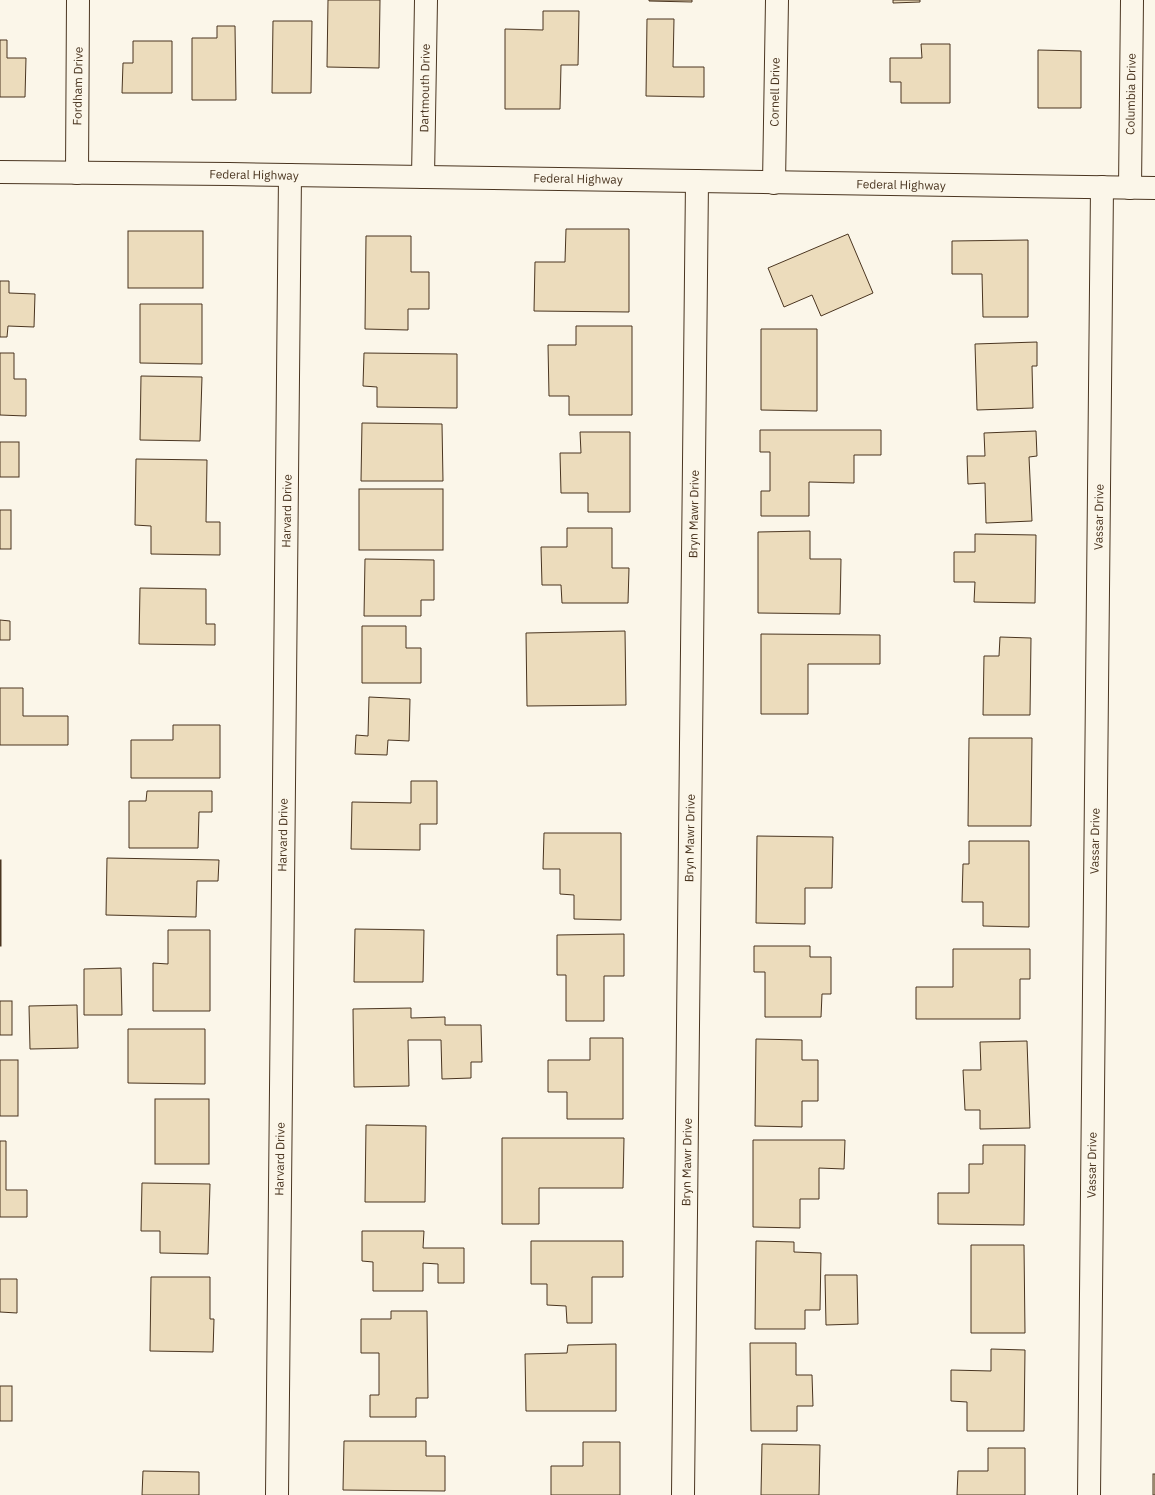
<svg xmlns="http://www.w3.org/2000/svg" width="1155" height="1495" viewBox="0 0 1155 1495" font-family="'IBM Plex Sans',sans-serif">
<rect width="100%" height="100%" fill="#fbf6e9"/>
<g fill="#ecdcbc" stroke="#4a3520">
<polygon points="328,0 380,0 379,68 327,67"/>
<polygon points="649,0 692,0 692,2 649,1"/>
<polygon points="893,0 920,0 920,2 893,3"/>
<polygon points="543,11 579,11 578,65 561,65 560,109 505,109 505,29 543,30"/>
<polygon points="647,19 674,19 673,67 704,67 704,97 646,96"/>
<polygon points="273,21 312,21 311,93 272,93"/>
<polygon points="217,26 235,26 236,100 192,100 192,38 217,38"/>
<polygon points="0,40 7,40 7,58 26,58 25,97 0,97"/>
<polygon points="133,41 172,41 172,93 122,93 123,63 133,63"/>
<polygon points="921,44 950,44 950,103 901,103 901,82 890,82 890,58 922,58"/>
<polygon points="1038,50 1081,51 1081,108 1038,108"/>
<polygon points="566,229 629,229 629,312 534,311 535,262 565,262"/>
<rect x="128" y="231" width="75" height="57"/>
<polygon points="848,234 873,293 821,316 812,295 784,307 768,268"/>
<polygon points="366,236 411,236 411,272 429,272 429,309 408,309 408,330 365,329"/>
<polygon points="1028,240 1028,317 983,317 982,274 952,274 952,241"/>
<polygon points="0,281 9,281 9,293 35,294 34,327 8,326 7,337 0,337"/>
<polygon points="140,304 202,304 202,364 140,363"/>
<polygon points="576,326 632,326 632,415 569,415 569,396 549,396 548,345 576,345"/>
<polygon points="761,329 817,329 817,411 761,410"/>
<polygon points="1037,342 1037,366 1032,366 1033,408 977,410 975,344"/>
<polygon points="0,353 14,353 14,379 26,379 26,416 0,415"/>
<polygon points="364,353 457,354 457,408 377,407 377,387 363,386"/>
<polygon points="141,376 202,377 200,441 140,440"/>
<polygon points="362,423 442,424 443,481 361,481"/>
<polygon points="760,430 881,430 881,455 854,455 854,483 809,482 809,516 761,516 761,491 770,491 770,452 760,452"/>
<polygon points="1036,431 1037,456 1029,457 1032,521 986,523 985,483 968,484 967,456 985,456 984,433"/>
<polygon points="580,432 630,432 630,512 588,512 588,493 561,493 560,453 581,453"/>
<rect x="0" y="442" width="19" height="35"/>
<polygon points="136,459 207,460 206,522 220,522 220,555 151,554 151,526 135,525"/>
<rect x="359" y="489" width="84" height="61"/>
<rect x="0" y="510" width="11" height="39"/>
<polygon points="567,528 612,528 612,568 629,568 628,603 562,603 561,585 542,585 541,547 567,547"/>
<polygon points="810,531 810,559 841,559 840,614 758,613 758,532"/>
<polygon points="975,534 1036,535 1035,603 974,602 975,582 954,582 954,552 975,552"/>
<polygon points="365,559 434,560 434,600 421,600 421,616 364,616"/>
<polygon points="140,588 206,589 206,624 215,624 215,645 139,644"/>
<polygon points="0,620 10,621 10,640 0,640"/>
<polygon points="362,626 406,626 406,648 421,648 421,683 362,683"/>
<polygon points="625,631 626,705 527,706 526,633"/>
<polygon points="761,634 880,635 880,664 808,664 808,714 761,714"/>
<polygon points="1000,637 1031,638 1030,715 983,715 984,656 999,656"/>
<polygon points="0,688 23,688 23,716 68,716 68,745 0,745"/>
<polygon points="369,697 410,699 409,741 388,740 387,755 355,754 356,735 368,736"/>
<polygon points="173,725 220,725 220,778 131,778 131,740 173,740"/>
<polygon points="969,738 1032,738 1031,826 968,826"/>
<polygon points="411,781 437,781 437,824 420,824 420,850 351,849 352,802 411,803"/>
<polygon points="147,791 212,791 212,812 199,812 198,848 129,848 129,801 146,801"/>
<polygon points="544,833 621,833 621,920 574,919 574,895 560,894 560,869 543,869"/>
<polygon points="757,836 833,837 832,888 805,888 805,924 756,923"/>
<polygon points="969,841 1029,841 1029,927 983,926 983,902 962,902 963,864 969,864"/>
<polygon points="107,858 219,860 218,881 197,881 196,917 106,915"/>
<rect x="0" y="860" width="1" height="86"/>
<polygon points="355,929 424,930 423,982 354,982"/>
<polygon points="168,930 210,930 210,1011 153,1011 153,963 168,964"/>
<polygon points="624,934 624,976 604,976 604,1021 566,1021 566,975 557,975 557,935"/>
<polygon points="754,946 810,946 810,957 831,957 831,994 822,994 821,1017 765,1017 765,972 754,972"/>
<polygon points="953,949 1030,949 1030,979 1020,979 1020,1019 916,1019 916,987 953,987"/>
<polygon points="121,968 122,1015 84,1015 84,969"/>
<rect x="0" y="1001" width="12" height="34"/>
<polygon points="77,1005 78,1048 30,1049 29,1006"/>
<polygon points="411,1008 411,1018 445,1017 445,1025 481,1025 482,1062 471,1062 471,1078 442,1079 441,1040 408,1040 409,1086 354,1087 353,1009"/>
<polygon points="128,1029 205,1029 205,1084 128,1083"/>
<polygon points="590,1038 623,1038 623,1119 567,1119 567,1092 548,1092 548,1060 590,1060"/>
<polygon points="756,1039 802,1040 802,1060 818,1060 818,1101 802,1101 802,1127 755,1126"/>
<polygon points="1027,1041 1030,1128 980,1129 980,1110 965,1110 963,1070 981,1070 980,1042"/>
<rect x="0" y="1060" width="18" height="56"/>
<rect x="155" y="1099" width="54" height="65"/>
<polygon points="366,1125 426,1126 425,1202 365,1202"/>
<polygon points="502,1138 624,1138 623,1188 539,1188 539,1224 502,1224"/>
<polygon points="753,1140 845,1140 844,1169 819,1168 819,1199 800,1199 800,1228 753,1227"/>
<polygon points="0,1141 6,1141 6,1190 27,1190 27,1217 0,1217"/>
<polygon points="983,1145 1025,1145 1024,1225 938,1224 938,1193 969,1193 969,1164 983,1164"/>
<polygon points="142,1183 210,1184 208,1254 160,1253 160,1231 141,1231"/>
<polygon points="362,1231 424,1231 423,1248 464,1248 464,1283 438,1283 438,1264 423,1263 423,1291 373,1291 373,1262 362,1261"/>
<polygon points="531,1241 623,1241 623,1277 592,1277 592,1323 567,1323 566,1306 547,1305 547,1284 531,1284"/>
<polygon points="756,1241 794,1242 794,1252 821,1253 820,1310 805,1310 805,1329 755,1329"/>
<polygon points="971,1245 1024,1245 1025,1333 971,1333"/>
<polygon points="825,1275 857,1275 858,1324 826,1325"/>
<polygon points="151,1277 210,1277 210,1319 214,1319 213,1352 150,1351"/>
<polygon points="0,1279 17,1279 17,1313 0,1312"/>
<polygon points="391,1311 427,1311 428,1398 416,1398 416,1417 370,1417 370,1395 379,1395 379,1353 361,1353 361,1319 391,1319"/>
<polygon points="750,1343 796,1343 796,1375 812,1375 813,1406 797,1406 797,1431 751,1431"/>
<polygon points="616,1344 616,1411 526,1411 525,1354 567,1353 568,1345"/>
<polygon points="991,1349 1025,1350 1024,1431 967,1431 967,1402 951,1401 951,1370 991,1371"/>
<rect x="0" y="1386" width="12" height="35"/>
<polygon points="344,1441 426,1441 426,1456 445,1456 445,1491 343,1490"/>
<polygon points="583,1442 620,1442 620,1495 551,1495 551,1466 583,1466"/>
<polygon points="762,1444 820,1445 819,1495 761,1495"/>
<polygon points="988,1448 1025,1448 1025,1495 957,1495 958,1471 988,1471"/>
<polygon points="143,1471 199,1472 199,1495 142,1495"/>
<rect x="1153" y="1474" width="2" height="21"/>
</g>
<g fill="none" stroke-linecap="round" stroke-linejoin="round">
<g stroke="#4a3520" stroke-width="24">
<g id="street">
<polyline points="77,173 78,0"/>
<polyline points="423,177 426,0"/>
<polyline points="774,183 777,0"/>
<polyline points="1130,188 1132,0"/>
<polyline points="277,1495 290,175"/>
<polyline points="683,1495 697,181"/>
<polyline points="1089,1495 1102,187"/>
</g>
</g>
<g stroke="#4a3520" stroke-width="24">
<polyline id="secondary" points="0,172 229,174 1155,188"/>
</g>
<use href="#street" stroke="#fbf6e9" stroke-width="22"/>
<use href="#secondary" stroke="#fbf6e9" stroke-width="22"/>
</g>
<g text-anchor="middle" stroke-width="3" stroke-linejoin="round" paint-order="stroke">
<g font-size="12" fill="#4a3520" stroke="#fbf6e9">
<text transform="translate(78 86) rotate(-89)" y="4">Fordham Drive</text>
<text transform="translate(425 88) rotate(-89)" y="4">Dartmouth Drive</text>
<text transform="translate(775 92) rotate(-89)" y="4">Cornell Drive</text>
<text transform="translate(1131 94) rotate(-89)" y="4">Columbia Drive</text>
<text transform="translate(254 175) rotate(1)" y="4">Federal Highway</text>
<text transform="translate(578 179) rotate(1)" y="4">Federal Highway</text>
<text transform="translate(901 185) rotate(1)" y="4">Federal Highway</text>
<text transform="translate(287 511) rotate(-89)" y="4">Harvard Drive</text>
<text transform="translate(694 514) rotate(-89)" y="4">Bryn Mawr Drive</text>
<text transform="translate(1099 517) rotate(-89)" y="4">Vassar Drive</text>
<text transform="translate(283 835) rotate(-89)" y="4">Harvard Drive</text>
<text transform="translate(690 838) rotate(-89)" y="4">Bryn Mawr Drive</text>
<text transform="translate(1095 841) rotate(-89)" y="4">Vassar Drive</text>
<text transform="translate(280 1159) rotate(-89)" y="4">Harvard Drive</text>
<text transform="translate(687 1162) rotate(-89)" y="4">Bryn Mawr Drive</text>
<text transform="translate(1092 1165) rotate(-89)" y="4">Vassar Drive</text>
</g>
</g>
</svg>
